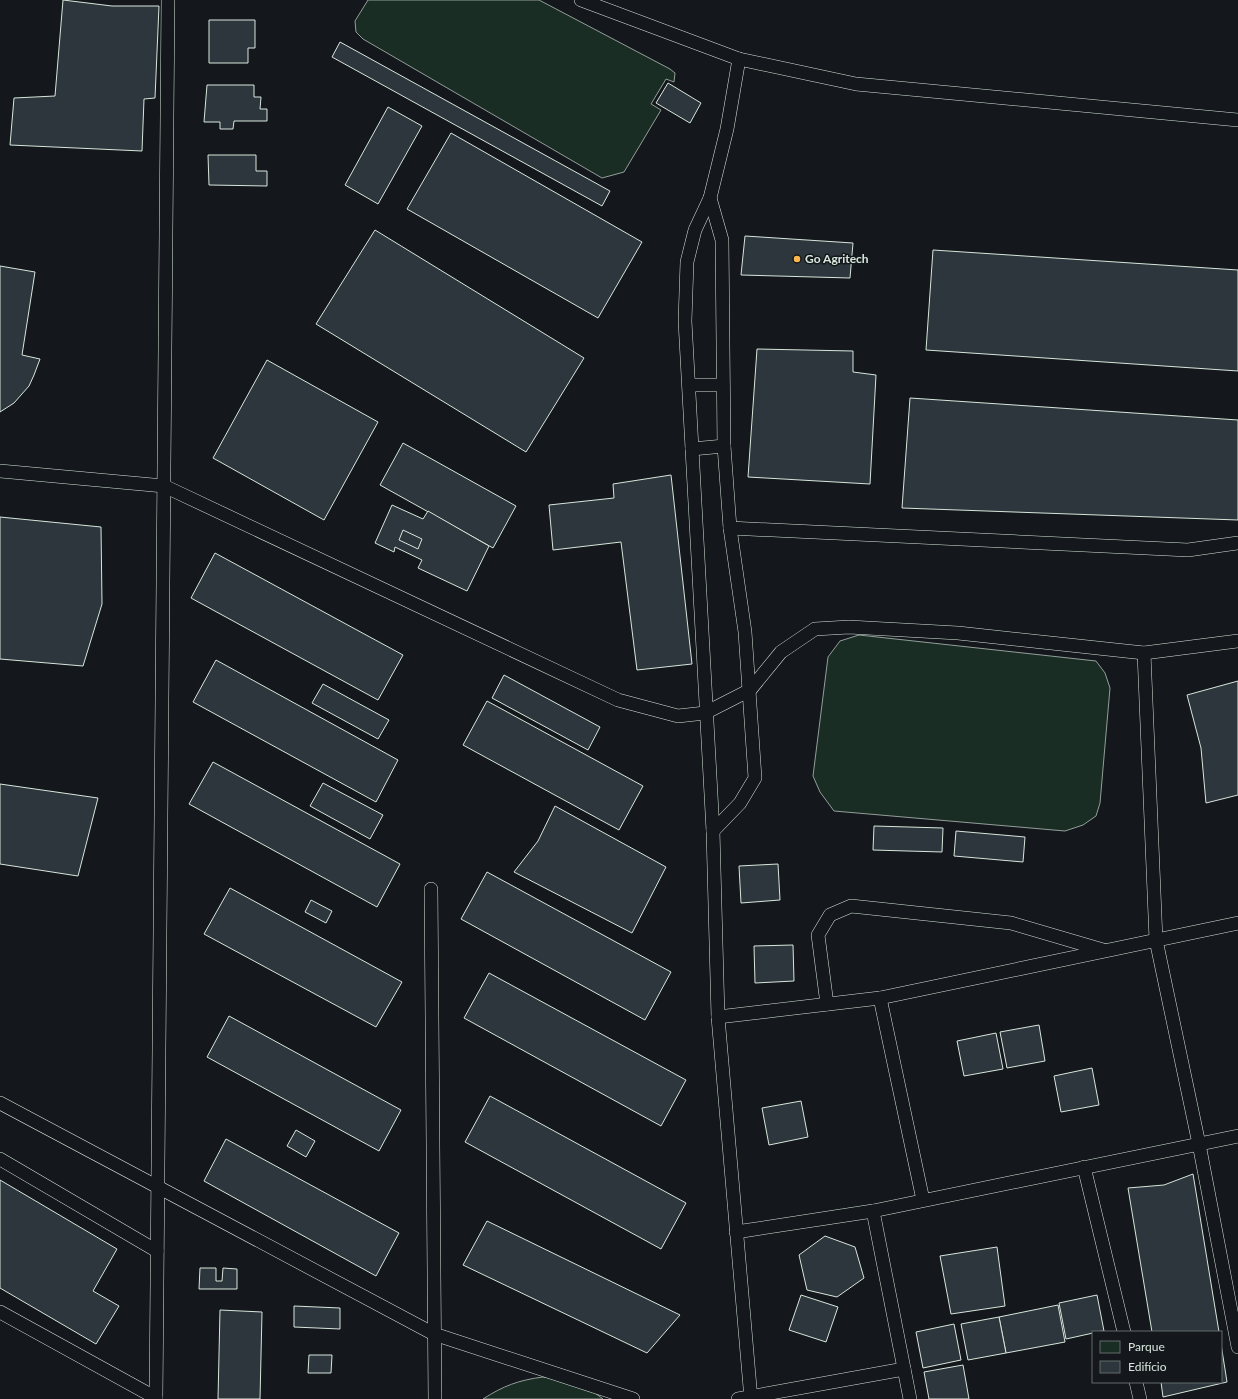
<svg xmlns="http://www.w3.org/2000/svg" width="1238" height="1399" viewBox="0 0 1238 1399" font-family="Lato,sans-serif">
<rect width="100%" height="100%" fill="#14181c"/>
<g fill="#1a2d24" stroke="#939e99">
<polygon points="368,0 539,0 670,69 675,73 674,82 666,79 651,104 661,110 624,172 602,178 363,39 356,32 355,21"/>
<polygon points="859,635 1096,661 1105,673 1110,688 1100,803 1096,816 1083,825 1065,831 834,811 820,792 813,776 828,657 840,641"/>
<path d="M543,1377L564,1380L587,1387L603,1399H483C503,1386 519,1380 543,1377Z"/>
</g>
<g fill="#2c363c" stroke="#d8e6dc">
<polygon points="63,0 112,6 159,6 155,98 144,99 142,151 10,145 14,98 55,96"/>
<polygon points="209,20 255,20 255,48 248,48 248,63 209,63"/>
<polygon points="340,42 610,191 602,206 332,57"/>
<polygon points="668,83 701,103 690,123 656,103"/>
<polygon points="207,85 254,85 254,97 261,97 260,109 267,109 267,121 234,121 233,129 220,129 220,122 204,122"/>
<polygon points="388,107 422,126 378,204 345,185"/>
<polygon points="451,133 642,242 598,318 407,209"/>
<polygon points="208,155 256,155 256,171 267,171 267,186 209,185"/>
<polygon points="375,230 584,358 526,452 316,324"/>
<polygon points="745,236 853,243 850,278 741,275"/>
<polygon points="933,250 1238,270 1238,371 926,350"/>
<polygon points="0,266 35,272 22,355 40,359 34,375 29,386 14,403 0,412"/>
<polygon points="757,349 853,351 853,372 876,375 870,484 748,477"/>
<polygon points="267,360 378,422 324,520 213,458"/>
<polygon points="910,398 1238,420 1238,520 902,508"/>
<polygon points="403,443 516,506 493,548 380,485"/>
<polygon points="671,475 692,664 637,670 621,542 553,550 549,505 614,498 613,484"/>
<polygon points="392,505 423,519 428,511 489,546 467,591 418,568 422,560 395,547 394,552 375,543"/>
<polygon points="0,517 101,527 102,604 83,666 0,659"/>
<polygon points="403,530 422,539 418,549 399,540"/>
<polygon points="215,553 403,655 378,700 191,598"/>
<polygon points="216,660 398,760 376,802 193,702"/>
<polygon points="504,675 600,727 588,750 492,698"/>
<polygon points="1238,681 1238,795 1206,803 1201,748 1187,695"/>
<polygon points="323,684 389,720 378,739 312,703"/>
<polygon points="487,701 643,786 619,830 463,745"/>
<polygon points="213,762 400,864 377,907 189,804"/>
<polygon points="323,783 383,815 370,839 310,806"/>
<polygon points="0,784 98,798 78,876 0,864"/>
<polygon points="555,806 666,867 632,933 514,872 538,841"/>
<polygon points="874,826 943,828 942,852 873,850"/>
<polygon points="956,831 1025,837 1023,862 954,856"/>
<polygon points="778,864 780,900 741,903 739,866"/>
<polygon points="487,872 671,972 645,1020 461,919"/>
<polygon points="230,888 402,982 376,1027 204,934"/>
<polygon points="311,900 332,911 326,923 305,912"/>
<polygon points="793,945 794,981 755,983 754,946"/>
<polygon points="489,973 686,1080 661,1126 464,1018"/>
<polygon points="229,1016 401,1110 379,1151 207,1057"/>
<polygon points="1039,1025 1045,1061 1007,1068 1000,1032"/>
<polygon points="996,1033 1003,1069 964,1076 957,1041"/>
<polygon points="1092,1068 1099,1105 1061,1112 1054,1076"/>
<polygon points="490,1096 686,1203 661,1249 465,1142"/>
<polygon points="801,1101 808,1137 769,1145 762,1108"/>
<polygon points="296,1130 315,1141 306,1157 287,1146"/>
<polygon points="226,1139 399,1233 376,1276 204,1181"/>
<polygon points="1193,1174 1219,1332 1152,1332 1128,1188 1164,1185"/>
<polygon points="0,1180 117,1249 93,1291 119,1306 96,1344 0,1288"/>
<polygon points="487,1221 680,1315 647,1353 463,1265"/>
<polygon points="825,1236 855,1247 864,1278 837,1297 807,1290 799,1255"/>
<polygon points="997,1247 1005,1306 951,1314 940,1256"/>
<polygon points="200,1268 216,1268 216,1281 222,1281 223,1268 237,1269 237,1289 199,1289"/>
<polygon points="801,1295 838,1307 826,1342 789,1330"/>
<polygon points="1097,1295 1104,1331 1093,1332 1093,1333 1066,1339 1059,1303"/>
<polygon points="1058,1305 1065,1342 1006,1353 999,1317"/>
<polygon points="294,1306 340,1308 340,1329 294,1327"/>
<polygon points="220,1310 262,1312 260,1399 218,1399"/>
<polygon points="999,1317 1006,1353 968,1360 961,1324"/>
<polygon points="954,1324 961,1360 923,1368 916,1332"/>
<polygon points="1221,1344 1227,1382 1163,1397 1161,1382 1221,1382"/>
<polygon points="309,1355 332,1355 331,1373 308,1373"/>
<polygon points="963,1365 969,1399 929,1399 924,1372"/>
</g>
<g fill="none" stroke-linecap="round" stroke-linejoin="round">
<g stroke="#d8e6dc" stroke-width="14">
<g id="service">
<polyline points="581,0 739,59"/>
<polyline points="710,198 722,240 724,446 730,528 745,632 755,778 740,803 713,831"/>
<polyline points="689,385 723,385"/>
<polyline points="692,449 724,446"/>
<polyline points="0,471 164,486 618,700 678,716 705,713 750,690 781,652 815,629 849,627 958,633 1144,653 1238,641"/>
<polyline points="730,528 1188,550 1238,543"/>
<polyline points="1144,653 1156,940 1199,1144 1238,1347"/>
<polyline points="431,889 435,1399"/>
<polyline points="880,998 923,1200"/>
<polyline points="827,1004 818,935 830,915 851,906 1011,923 1103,950"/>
<polyline points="718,1017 880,998 1238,923"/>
<polyline points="0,1103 434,1334 633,1399"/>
<polyline points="0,1159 157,1251"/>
<polyline points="1084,1167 1124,1332"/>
<polyline points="736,1232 873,1211"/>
<polyline points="0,1312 156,1398"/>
<polyline points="1136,1382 1140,1399"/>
<polyline points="156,1399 168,0"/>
<polyline points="738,1399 904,1369"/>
<polyline points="751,1399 718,1017 713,831 685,321 687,262 695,230 710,198 727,129 739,59 856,84 1238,120"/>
<polyline points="910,1399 873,1211 1238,1136"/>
</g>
</g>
<use href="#service" stroke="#14181c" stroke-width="13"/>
</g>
<circle fill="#ffb74d" stroke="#14181c" stroke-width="1.5" cx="797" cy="259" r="4"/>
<g text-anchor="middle" stroke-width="3" stroke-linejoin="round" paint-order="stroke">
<g font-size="12" font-weight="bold" fill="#d8e6dc" stroke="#14181c" text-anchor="start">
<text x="805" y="263">Go Agritech</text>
</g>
</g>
<rect x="1092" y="1331" width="130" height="52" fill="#14181c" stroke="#626a69"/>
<rect x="1100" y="1341" width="20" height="12" fill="#1a2d24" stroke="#626a69"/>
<text x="1128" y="1351" font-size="12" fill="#d8e6dc">Parque</text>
<rect x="1100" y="1361" width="20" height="12" fill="#2c363c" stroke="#626a69"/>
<text x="1128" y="1371" font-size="12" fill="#d8e6dc">Edifício</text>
</svg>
